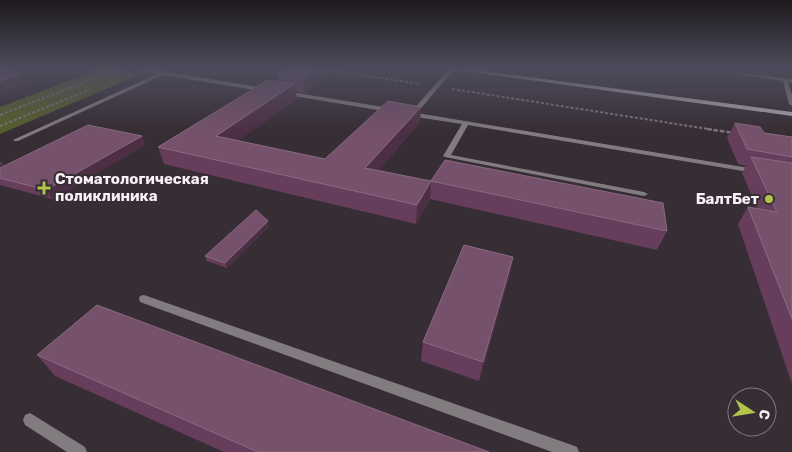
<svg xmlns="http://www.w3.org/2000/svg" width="792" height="452" viewBox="0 0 792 452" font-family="Rubik,sans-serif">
<rect width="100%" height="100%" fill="#372d34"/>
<polygon fill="#565e2b" points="103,68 141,74 0,134 0,107"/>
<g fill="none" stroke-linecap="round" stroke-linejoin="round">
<g stroke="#7d747a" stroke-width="2" stroke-dasharray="3 2" stroke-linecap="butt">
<polyline points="311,68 421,84"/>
<polyline points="452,89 715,130"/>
<polyline points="0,115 121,68"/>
<polyline points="0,126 89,90"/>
</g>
<polyline stroke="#7d747a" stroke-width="2.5" stroke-dasharray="4.5 2" stroke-linecap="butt" points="707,129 735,133"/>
<g fill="#827c80" fill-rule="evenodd">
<polygon points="130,68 142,68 266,88 269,90 266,92 163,75 18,141 14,141 13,140 157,74"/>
<polygon points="450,68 454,69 417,113 755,169 759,171 755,173 468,125 451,155 644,192 648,194 644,196 445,157 443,156 462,124 410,116 407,114 411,112"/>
<polygon points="742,73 792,79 792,83 788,82 792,95 792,106 789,104 783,81 744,75 742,75"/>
<polygon points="284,91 390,108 393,110 390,112 282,94 281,93"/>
<polygon points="144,295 572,445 577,447 579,452 552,452 140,302 139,299 140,296"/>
<polygon points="30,413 85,447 87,452 67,452 25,425 23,420 25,415"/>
</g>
<polygon fill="#b0a7ad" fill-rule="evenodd" points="443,68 460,68 792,112 792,116"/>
</g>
<g fill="#673d5c">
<polygon points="278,75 323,80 305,93 296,91 297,99 237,141 325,159 420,122 379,170 667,231 657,250 430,199 416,224 164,164 158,147 279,82"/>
<polygon points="735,123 764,133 792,137 792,384 738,224 748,207 757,208 742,173 746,166 738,164 727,138"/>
<polygon points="142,136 145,145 52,199 0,185 0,162 3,163 5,166"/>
<polygon points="269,226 227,268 207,261 205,256"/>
<polygon points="513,257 509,277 479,381 421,361 423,342"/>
<polygon points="37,355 489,452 224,452 55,376"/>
</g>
<g fill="#4d2f45">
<polygon points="319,68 321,68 323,80 305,93 303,78"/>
<polygon points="22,74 27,84 0,94 0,81"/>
<polygon points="294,84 297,99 220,153 216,136"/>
<polygon points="421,107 420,122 366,185 365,168"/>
<polygon points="142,136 145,145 52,199 46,190"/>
<polygon points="3,163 9,172 0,176 0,164"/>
<polygon points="431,181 430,199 416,224 417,205"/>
<polygon points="268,221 269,226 227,268 225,263"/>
<polygon points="513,257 509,277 479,381 483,362"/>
</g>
<g fill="#76516c" stroke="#8a6a82">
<polygon points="288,68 319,68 303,78 278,75"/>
<polygon points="0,70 22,74 0,81"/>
<polygon points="268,80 294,84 216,136 325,159 388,101 421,107 365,168 431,181 417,205 158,147"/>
<polygon points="735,123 760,127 764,133 792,137 792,157 747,149"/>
<polygon points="88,125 142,136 46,190 0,178 0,168"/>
<polygon points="751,157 792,163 792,319 748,207 777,212"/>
<polygon points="445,160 663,203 667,231 431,181"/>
<polygon points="256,210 268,221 225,263 205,256"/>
<polygon points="464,245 513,257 483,362 423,342"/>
<polygon points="97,305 489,452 258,452 37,355"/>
</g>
<linearGradient id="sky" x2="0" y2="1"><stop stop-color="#1e191d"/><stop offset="0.52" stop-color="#4d4c5c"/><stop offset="1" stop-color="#4d4c5c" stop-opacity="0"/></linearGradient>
<rect width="792" height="132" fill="url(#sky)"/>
<g fill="#b2c34c" stroke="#372d34" stroke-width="2">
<path d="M41.5 180.5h5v5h5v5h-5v5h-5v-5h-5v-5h5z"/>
<circle cx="769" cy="199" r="5"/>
</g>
<g text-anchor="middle" stroke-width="4" stroke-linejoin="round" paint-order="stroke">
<g font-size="15" font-weight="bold" fill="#f7f0f5" stroke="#372d34" text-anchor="start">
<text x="55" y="184">Cтоматологическая<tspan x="55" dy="17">поликлиника</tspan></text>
<text x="759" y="204" text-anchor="end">БалтБет</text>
</g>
</g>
<g transform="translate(752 412) rotate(102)"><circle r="24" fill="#372d34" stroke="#847b81"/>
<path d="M0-4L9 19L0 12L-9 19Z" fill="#b2c34c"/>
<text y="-8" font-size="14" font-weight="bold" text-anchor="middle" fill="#f7f0f5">С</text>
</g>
</svg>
